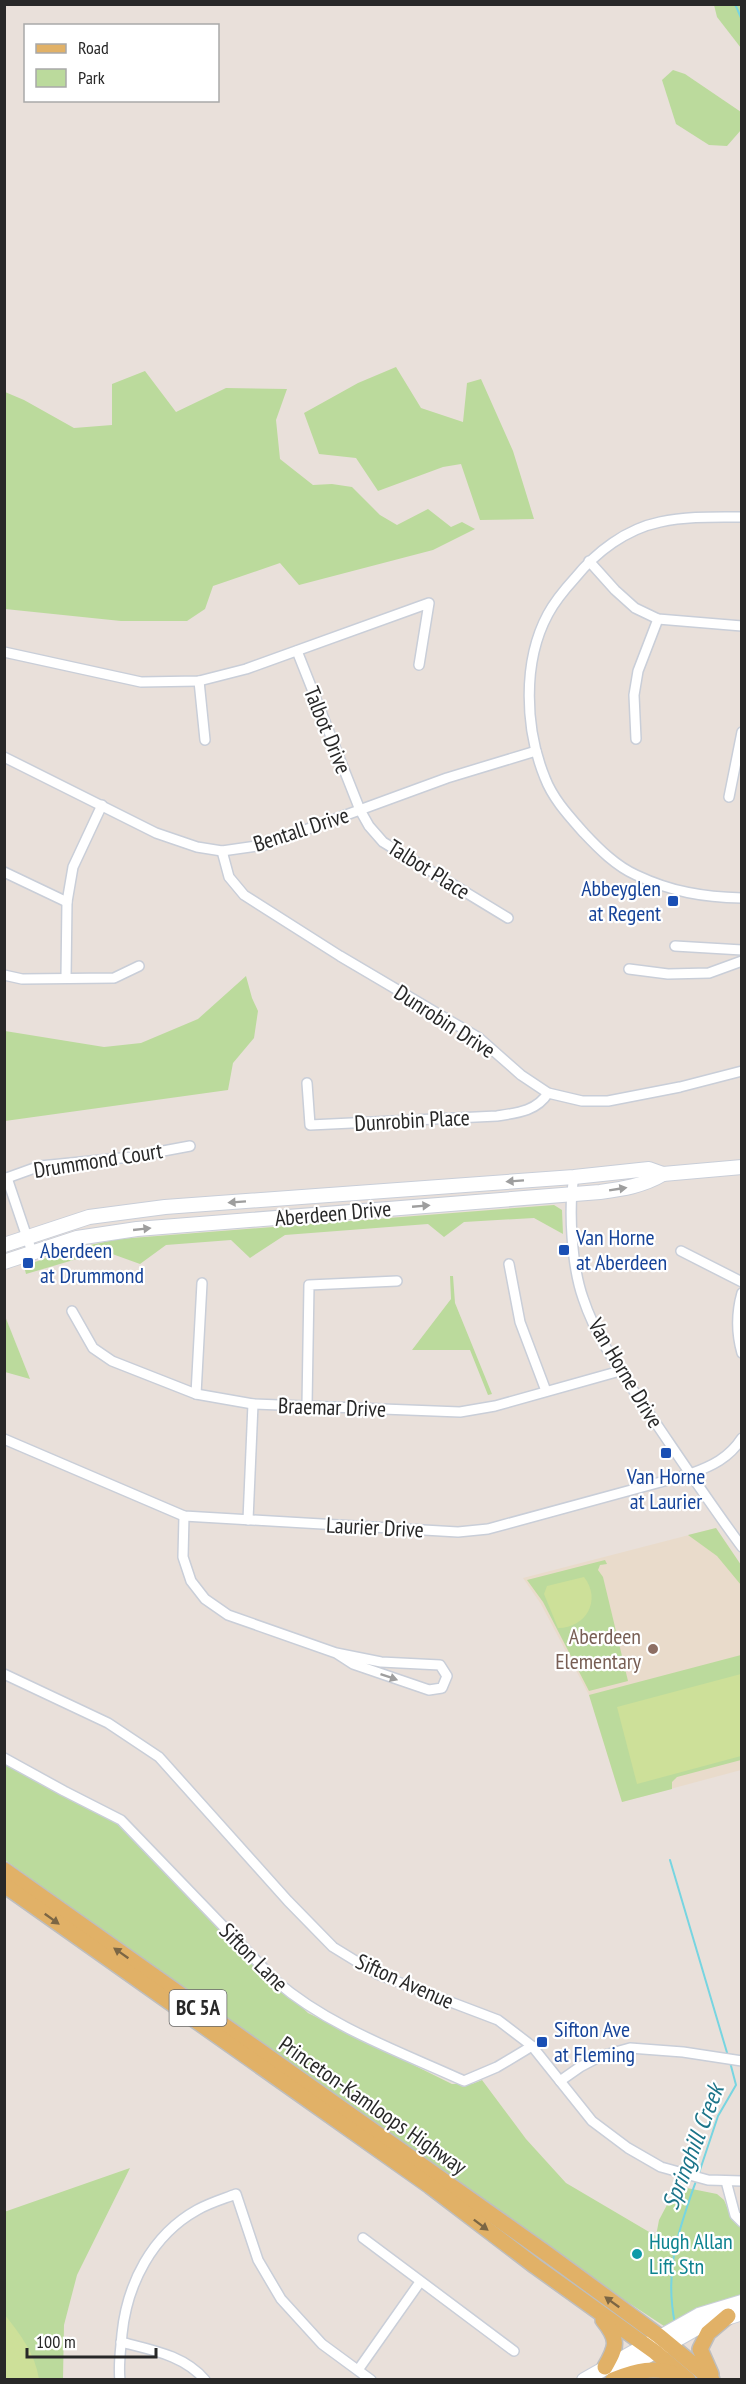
<svg xmlns="http://www.w3.org/2000/svg" width="746" height="2384" viewBox="0 0 746 2384" font-family="'PT Sans Narrow',sans-serif">
<rect width="100%" height="100%" fill="#e9e0da"/>
<polygon fill="#e9dbcb" points="716,1528 741,1565 741,1770 622,1802 589,1695 541,1604 523,1578"/>
<g fill="#bbda9c">
<polygon points="714,5 741,5 741,48 717,17"/>
<polygon points="673,70 685,74 741,112 741,130 727,146 709,145 676,124 662,80"/>
<polygon points="396,367 421,408 463,422 467,383 481,379 513,451 534,519 480,520 461,464 443,467 378,491 356,458 319,454 304,413 358,383"/>
<polygon points="145,371 176,412 226,388 287,389 276,420 280,459 313,485 332,484 352,487 380,515 397,525 428,509 451,527 462,522 475,529 433,550 299,585 280,563 213,586 205,609 187,621 121,621 5,609 5,392 24,400 74,428 112,425 112,384"/>
<polygon points="246,976 252,998 258,1011 254,1038 233,1063 228,1090 5,1121 5,1031 104,1047 141,1043 198,1019"/>
<polygon points="554,1205 562,1210 563,1234 534,1218 464,1222 444,1237 428,1224 285,1235 250,1258 231,1240 166,1245 140,1264 104,1251 26,1274 24,1266 71,1249 119,1239"/>
<polygon points="450,1276 453,1276 455,1303 492,1394 488,1395 470,1350 412,1350 451,1299"/>
<polygon points="4,1316 5,1316 30,1379 5,1372"/>
<polygon points="716,1528 741,1565 741,1585 717,1556 688,1535"/>
<polygon points="605,1560 607,1564 600,1565 598,1570 603,1577 628,1681 589,1691 543,1602 527,1580"/>
<polygon points="741,1655 741,1760 677,1777 672,1782 672,1789 622,1802 589,1695"/>
<polygon points="5,1760 121,1826 211,1918 308,2013 452,2084 472,2084 482,2080 526,2139 566,2183 656,2236 659,2220 677,2186 717,2194 724,2200 731,2216 741,2228 741,2304 664,2326 516,2229 5,1860"/>
<polygon points="130,2168 77,2275 64,2325 63,2379 5,2379 4,2212"/>
</g>
<g fill="#cde099">
<path d="M584,1577C602,1600 586,1628 558,1628L544,1594L547,1586Z"/>
<polygon points="741,1674 741,1756 637,1784 617,1707"/>
<path d="M5,2315C21,2335 35,2354 39,2379H5Z"/>
</g>
<g fill="none" stroke-linecap="round" stroke-linejoin="round">
<g stroke="#77d5e1" stroke-width="2">
<polyline points="735,4 742,20"/>
<polyline points="670,1860 728,2056"/>
<polyline points="698,2176 718,2116 736,2085 730,2062"/>
<path d="M675,2324C664,2269 678,2232 696,2181"/>
</g>
<g stroke="#c9ced8" stroke-width="12">
<g id="minor">
<path d="M742,517C714,517 687,516 660,522C626,529 596,552 575,578C565,589 555,601 548,614C522,662 525,729 545,778C553,799 569,816 584,833C599,849 616,866 636,875C672,892 703,897 742,898"/>
<polyline points="589,561 615,590 635,608 658,619 742,626"/>
<polyline points="297,651 360,810 369,826 383,842 508,918"/>
<polyline points="4,652 141,682 199,681 246,669 429,603 419,665"/>
<polyline points="199,681 205,740"/>
<polyline points="636,739 634,695 638,671 658,619"/>
<polyline points="4,757 156,833 197,847 222,851 264,845 447,778 536,751"/>
<polyline points="729,797 742,732"/>
<polyline points="222,851 229,877 244,895 340,956 479,1038 521,1075 548,1093 582,1101 608,1101 680,1087 742,1071"/>
<polyline points="4,872 67,902"/>
<polyline points="675,946 742,950"/>
<polyline points="629,969 668,974 709,973 742,961"/>
<polyline points="4,975 22,979 114,978 139,966"/>
<polyline points="66,977 67,902 73,867 102,805"/>
<path d="M307,1083L310,1125L497,1116C517,1113 537,1111 548,1093"/>
<path d="M574,1177C568,1209 572,1267 583,1298C597,1341 626,1379 651,1416C681,1460 710,1504 742,1547"/>
<polyline points="7,1178 32,1252"/>
<polyline points="4,1179 40,1166 131,1157 190,1146"/>
<polyline points="681,1251 742,1282"/>
<polyline points="509,1264 520,1322 546,1391"/>
<path d="M742,1293C736,1314 736,1332 742,1353"/>
<polyline points="72,1311 93,1348 112,1361 196,1394 253,1404 460,1412 495,1406 620,1371"/>
<polyline points="196,1394 202,1283"/>
<polyline points="307,1405 309,1285 397,1281"/>
<path d="M4,1439L184,1516L458,1532L488,1529L690,1474C712,1466 729,1458 742,1438"/>
<polyline points="184,1516 183,1557 191,1581 205,1599 228,1615 336,1653 381,1662 440,1665 447,1676 442,1688 429,1690 353,1664 336,1653"/>
<polyline points="248,1520 253,1404"/>
<polyline points="4,1674 108,1723 159,1757 288,1901 333,1947 377,1974 498,2020 532,2046 592,2121 628,2148 661,2167 697,2177 708,2180 742,2181"/>
<path d="M4,1758L64,1791L121,1820L276,1981C329,2027 401,2052 464,2081L497,2067L532,2046"/>
<polyline points="560,2081 580,2067 601,2056 630,2048 683,2052 742,2061"/>
<polyline points="726,2181 735,2215 742,2222"/>
<polyline points="363,2238 514,2351"/>
<path d="M121,2342C151,2350 184,2355 205,2380"/>
<polyline points="358,2370 420,2282"/>
<path d="M120,2380C118,2365 121,2348 122,2334C127,2284 152,2235 197,2210C209,2203 223,2199 236,2194L258,2260L281,2299L322,2344L371,2380"/>
</g>
</g>
<g stroke="#c9ced8" stroke-width="16">
<g id="secondary">
<polyline points="4,1245 89,1217 165,1207 574,1177 649,1169 663,1174 742,1167"/>
<path d="M4,1262L77,1238L137,1229L600,1192C622,1189 643,1186 663,1174"/>
<polyline points="614,2375 699,2327 742,2313"/>
<polyline points="584,2380 699,2315 742,2302"/>
</g>
</g>
<g stroke="#bebebe" stroke-width="18">
<g id="primary">
<polyline points="4,1870 546,2253 659,2336 712,2380"/>
<polyline points="4,1885 430,2186 535,2266 655,2352 688,2380"/>
<path d="M603,2320C619,2340 617,2346 605,2367"/>
<polyline points="711,2374 700,2349 708,2333 728,2316"/>
<path d="M613,2380C635,2371 656,2365 679,2376"/>
</g>
</g>
<use href="#minor" stroke="#fff" stroke-width="9"/>
<use href="#secondary" stroke="#fff" stroke-width="14"/>
<use href="#primary" stroke="#e1b167" stroke-width="15"/>
</g>
<defs><path id="oneway-solid" d="M-6-.8H1V-3.2L6.5 0L1 3.2V.8H-6Z" transform="scale(1.5)"/></defs>
<g fill="#9e9e9e">
<use href="#oneway-solid" transform="translate(515 1181) rotate(176)"/>
<use href="#oneway-solid" transform="translate(618 1189) rotate(-9)"/>
<use href="#oneway-solid" transform="translate(237 1202) rotate(176)"/>
<use href="#oneway-solid" transform="translate(421 1206) rotate(-5)"/>
<use href="#oneway-solid" transform="translate(142 1229) rotate(-6)"/>
<use href="#oneway-solid" transform="translate(389 1677) rotate(19)"/>
</g>
<g fill="#7b6644">
<use href="#oneway-solid" transform="translate(52 1919) rotate(36)"/>
<use href="#oneway-solid" transform="translate(121 1953) rotate(-145)"/>
<use href="#oneway-solid" transform="translate(481 2225) rotate(37)"/>
<use href="#oneway-solid" transform="translate(612 2302) rotate(-144)"/>
</g>
<g fill="#1a4fb4" stroke="#fff" stroke-width="2">
<rect x="667" y="895" width="12" height="12" rx="3"/>
<rect x="558" y="1244" width="12" height="12" rx="3"/>
<rect x="22" y="1257" width="12" height="12" rx="3"/>
<rect x="660" y="1447" width="12" height="12" rx="3"/>
<rect x="536" y="2036" width="12" height="12" rx="3"/>
</g>
<circle fill="#8d6e63" stroke="#fff" stroke-width="2" cx="653" cy="1649" r="6"/>
<circle fill="#0f9aa8" stroke="#fff" stroke-width="2" cx="637" cy="2254" r="6"/>
<g text-anchor="middle" stroke-width="4.5" stroke-linejoin="round" paint-order="stroke">
<rect fill="#fff" stroke="#686868" stroke-width="1.5" x="169.5" y="1990" width="57" height="36" rx="4.5"/>
<g font-size="21" font-weight="bold" fill="#282828">
<text x="198" y="2015">BC 5A</text>
</g>
<g font-size="22" fill="#282828" stroke="#fff">
<text transform="translate(328 730) rotate(68)" y="8">Talbot Drive</text>
<text transform="translate(301 829) rotate(-18)" y="8">Bentall Drive</text>
<text transform="translate(429 869) rotate(32)" y="8">Talbot Place</text>
<text transform="translate(445 1021) rotate(33)" y="8">Dunrobin Drive</text>
<text transform="translate(412 1120) rotate(-3)" y="8">Dunrobin Place</text>
<text transform="translate(98 1160) rotate(-9)" y="8">Drummond Court</text>
<text transform="translate(333 1213) rotate(-5)" y="8">Aberdeen Drive</text>
<text transform="translate(626 1373) rotate(59)" y="8">Van Horne Drive</text>
<text transform="translate(332 1407) rotate(2)" y="8">Braemar Drive</text>
<text transform="translate(375 1527) rotate(3)" y="8">Laurier Drive</text>
<text transform="translate(254 1957) rotate(45)" y="8">Sifton Lane</text>
<text transform="translate(405 1981) rotate(24)" y="8">Sifton Avenue</text>
<text transform="translate(373 2105) rotate(35)" y="8">Princeton-Kamloops Highway</text>
</g>
<g font-size="22" fill="#164399" stroke="#fff" text-anchor="start">
<text x="661" y="896" text-anchor="end">Abbeyglen<tspan x="661" dy="25">at Regent</tspan></text>
<text x="576" y="1245">Van Horne<tspan x="576" dy="25">at Aberdeen</tspan></text>
<text x="40" y="1258">Aberdeen<tspan x="40" dy="25">at Drummond</tspan></text>
<text x="666" y="1484" text-anchor="middle">Van Horne<tspan x="666" dy="25">at Laurier</tspan></text>
<text x="554" y="2037">Sifton Ave<tspan x="554" dy="25">at Fleming</tspan></text>
</g>
<g font-size="22" fill="#785e54" stroke="#fff" text-anchor="end">
<text x="641" y="1644">Aberdeen<tspan x="641" dy="25">Elementary</tspan></text>
</g>
<g font-size="22" fill="#0d838f" stroke="#fff" text-anchor="start">
<text x="649" y="2249">Hugh Allan<tspan x="649" dy="25">Lift Stn</tspan></text>
</g>
<g font-size="24" font-style="italic" fill="#1b7489" stroke="#fff">
<text transform="translate(693 2147) rotate(-69)" y="8">Springhill Creek</text>
</g>
</g>
<rect width="746" height="2384" fill="none" stroke="#282828" stroke-width="12"/>
<rect x="24" y="24" width="195" height="78" fill="#ffffff" stroke="#a9a9a9" stroke-width="1.5"/>
<rect x="36" y="44" width="30" height="9" fill="#e1b167" stroke="#a9a9a9" stroke-width="1.5"/>
<text x="78" y="54" font-size="18" fill="#282828">Road</text>
<rect x="36" y="69" width="30" height="18" fill="#bbda9c" stroke="#a9a9a9" stroke-width="1.5"/>
<text x="78" y="84" font-size="18" fill="#282828">Park</text>
<path d="M27 2348v9h129v-9" fill="none" stroke="#282828" stroke-width="3"/>
<text x="36" y="2348" font-size="18" fill="#282828" stroke="#ffffff" stroke-width="4.5" paint-order="stroke">100 m</text>
</svg>
